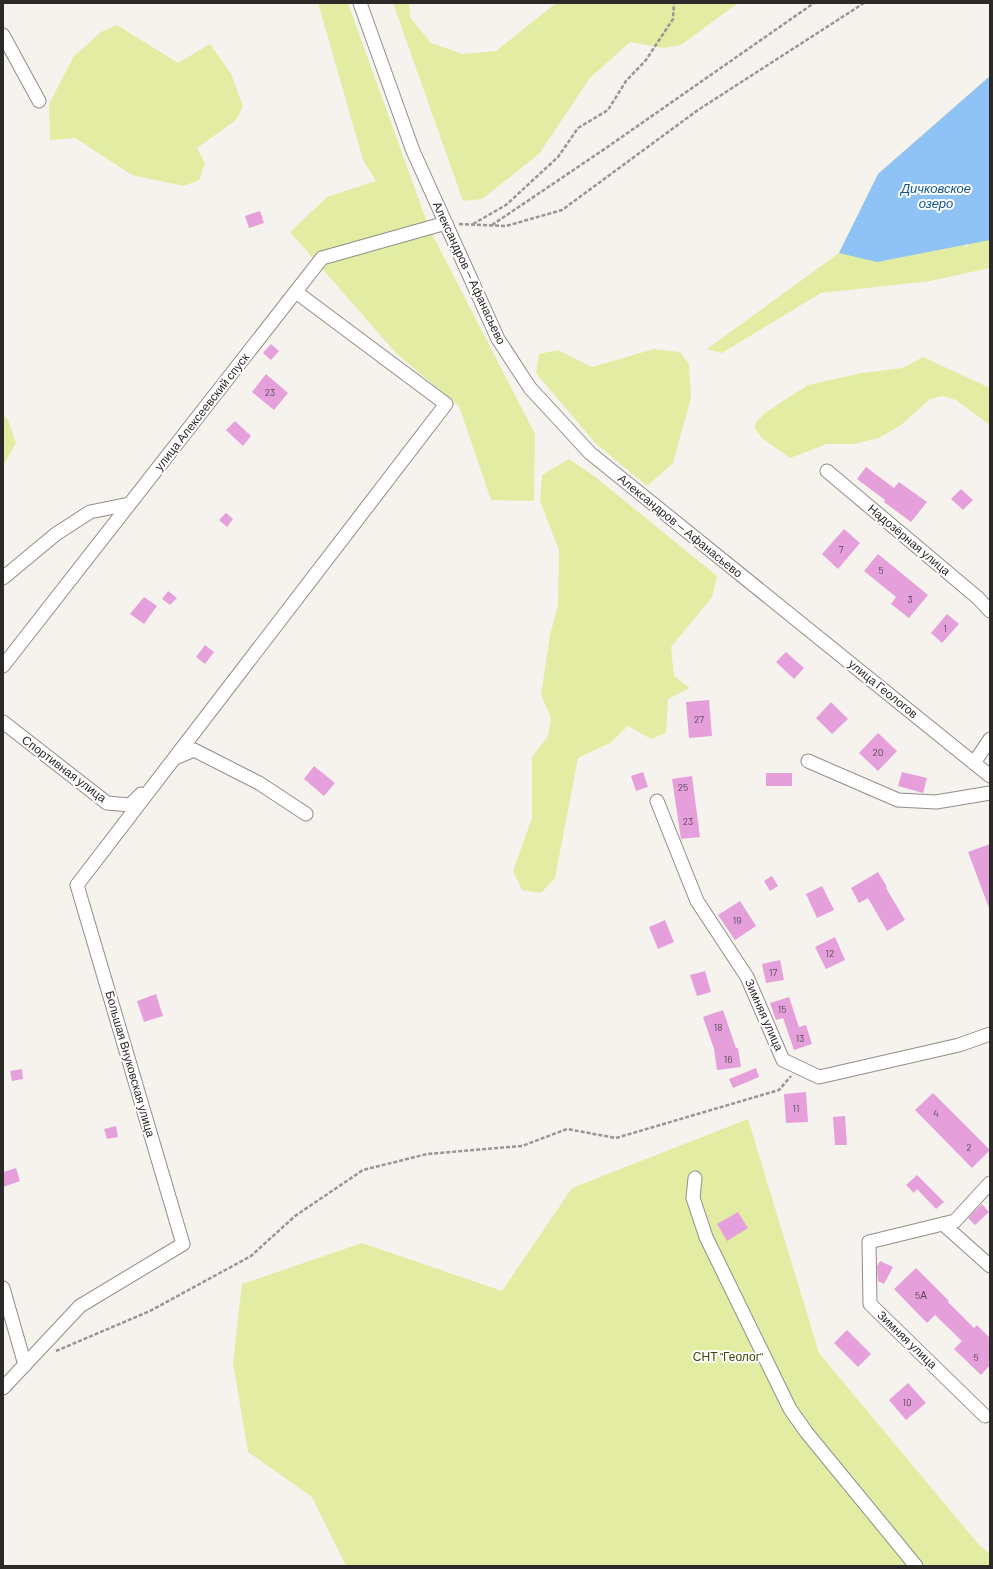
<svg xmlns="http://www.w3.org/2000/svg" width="993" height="1569" viewBox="0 0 993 1569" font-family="Barlow,sans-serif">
<rect width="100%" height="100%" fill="#f6f3ee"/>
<g fill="#e2eda3">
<polygon points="318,3 348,3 429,228 535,434 534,501 491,500 459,406 396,353 290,232 327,197 376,181 363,160"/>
<polygon points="393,3 409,3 410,17 431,43 463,54 496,51 556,3 738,3 681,45 663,48 630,42 590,78 539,154 482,199 463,201"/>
<polygon points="117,25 178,63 210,44 231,74 243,106 236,120 197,148 205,163 199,180 184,186 132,175 75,138 50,140 49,104 74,56 101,32"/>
<polygon points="990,76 962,206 965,248 990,222 990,268 930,281 821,293 722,353 707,349 839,253 878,174"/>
<polygon points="654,349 680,352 689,364 691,398 673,463 647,486 596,444 536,373 539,354 558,350 592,367"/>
<polygon points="923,357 990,388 990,425 956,400 942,396 930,399 901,425 879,438 853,444 827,444 790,458 763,439 755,429 756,422 766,412 808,385 862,373 903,368"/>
<polygon points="3,414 8,420 16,443 3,466"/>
<polygon points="569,459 594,476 717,576 712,597 671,647 674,676 690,688 668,699 666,733 651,739 628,726 610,743 578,758 555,878 541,893 522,890 513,871 532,818 532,757 548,736 551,718 541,695 550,635 558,605 559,550 540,501 542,475"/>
<polygon points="748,1119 819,1353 980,1546 990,1554 990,1566 346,1566 312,1497 248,1452 233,1363 242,1284 362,1243 502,1291 572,1188"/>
</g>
<polygon fill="#90c3f5" points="990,76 990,240 877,262 839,253 878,174"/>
<g fill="#e5a0dc">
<polygon points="260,211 264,223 249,228 245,216"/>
<polygon points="271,344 279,351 271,360 263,353"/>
<polygon points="266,374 288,393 274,410 252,392"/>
<polygon points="235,421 251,436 243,446 226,430"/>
<polygon points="866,467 894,488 899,482 927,502 911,522 884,502 885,500 857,479"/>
<polygon points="961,489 973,500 963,510 951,499"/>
<polygon points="226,513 233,519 227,527 219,520"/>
<polygon points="844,529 860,543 838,569 822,554"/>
<polygon points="878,554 928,595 909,618 891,604 896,597 864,571"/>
<polygon points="168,591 177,598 170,605 162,599"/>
<polygon points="144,597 157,606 144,624 130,614"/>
<polygon points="947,614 959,624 942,643 931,633"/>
<polygon points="205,645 214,652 205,664 196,657"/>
<polygon points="786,652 804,668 794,679 776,662"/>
<polygon points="709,700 712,736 689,738 686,702"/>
<polygon points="831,702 848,719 832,734 816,718"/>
<polygon points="878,733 897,751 878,771 859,753"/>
<polygon points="314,766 335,783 324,796 304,779"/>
<polygon points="643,772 648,787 636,791 631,776"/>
<polygon points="902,772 927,778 923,793 898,786"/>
<rect x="766" y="773" width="26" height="13"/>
<polygon points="692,776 700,837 681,839 672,779"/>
<polygon points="990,844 990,908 989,908 968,852"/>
<polygon points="878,872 887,887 886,888 905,920 887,931 868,898 859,903 851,888"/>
<polygon points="772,876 778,886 770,891 764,881"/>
<polygon points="822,886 834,910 817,918 806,894"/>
<polygon points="740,901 756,926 735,940 718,915"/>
<polygon points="665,920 674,942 658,949 649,927"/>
<polygon points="835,937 845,960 826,969 815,947"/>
<polygon points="780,960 784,980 766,983 762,964"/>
<polygon points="705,971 711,992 697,996 690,975"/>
<polygon points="156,994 163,1016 144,1022 137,1001"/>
<polygon points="789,997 799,1027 806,1025 812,1044 794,1050 783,1018 776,1020 770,1003"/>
<polygon points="723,1010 736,1048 738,1048 741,1067 717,1070 714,1049 703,1017"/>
<polygon points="756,1068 759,1077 733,1088 729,1079"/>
<polygon points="22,1069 23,1079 12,1081 10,1071"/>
<polygon points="806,1092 808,1122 786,1123 784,1094"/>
<polygon points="933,1093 990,1150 972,1168 915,1110"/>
<polygon points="845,1116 847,1145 835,1145 833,1117"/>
<polygon points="116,1126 118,1137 107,1139 104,1129"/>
<polygon points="16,1168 20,1181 3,1187 3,1172"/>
<polygon points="917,1175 944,1202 936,1209 917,1189 914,1193 906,1185"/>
<polygon points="982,1204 989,1212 975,1225 968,1218"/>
<polygon points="738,1212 748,1228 727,1241 717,1224"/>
<polygon points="880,1261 893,1267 884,1284 878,1281 877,1266"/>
<polygon points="916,1268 949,1301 948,1302 974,1328 977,1325 990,1338 990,1365 981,1375 954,1349 962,1341 935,1315 927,1323 894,1289"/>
<polygon points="847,1330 871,1354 858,1367 834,1343"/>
<polygon points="908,1383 926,1403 906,1420 889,1400"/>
</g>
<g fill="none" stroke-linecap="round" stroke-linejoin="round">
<g stroke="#918d89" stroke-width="15">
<g id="minor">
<polyline points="360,3 413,151 498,339 530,388 590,453 990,776"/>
<polyline points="3,35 39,101"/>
<polyline points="827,471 978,598 990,611"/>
<polyline points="3,578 56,534 90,512 129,504"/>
<polyline points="3,666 322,258 446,223"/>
<polyline points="3,722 107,803 130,805 141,794"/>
<polyline points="175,758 194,750 259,783 306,814"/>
<polyline points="808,761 898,800 936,802 990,793"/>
<polyline points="974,763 990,739"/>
<polyline points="657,801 697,901 747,977 783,1060 819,1077 959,1045 990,1034"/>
<polyline points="695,1178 693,1198 706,1237 790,1409 807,1433 916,1566"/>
<polyline points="943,1224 990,1266"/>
<polyline points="3,1288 25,1365"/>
<polyline points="3,1388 80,1306 183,1244 77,885 446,404 296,292"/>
<polyline points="985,1416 870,1304 869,1242 955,1221 990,1183"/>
</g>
</g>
<g stroke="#989592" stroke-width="2.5" stroke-dasharray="4 2" stroke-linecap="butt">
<polyline points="459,224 506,226 562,210 698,110 864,3"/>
<polyline points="473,224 506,205 558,157 578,128 608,110 626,81 646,60 673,19 674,3"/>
<polyline points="492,225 606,148 814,3"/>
<polyline points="56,1351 150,1311 251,1256 295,1216 363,1170 427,1154 522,1146 567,1129 616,1138 779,1090 791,1076"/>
</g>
<use href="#minor" stroke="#fff" stroke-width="13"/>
</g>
<g text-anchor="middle" stroke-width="4" stroke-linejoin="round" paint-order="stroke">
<g font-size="10" fill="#5a4856">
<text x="270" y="396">23</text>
<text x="841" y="553">7</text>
<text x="881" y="574">5</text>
<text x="910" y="603">3</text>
<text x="945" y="632">1</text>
<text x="699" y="723">27</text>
<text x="878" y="756">20</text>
<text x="683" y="791">25</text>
<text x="688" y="825">23</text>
<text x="737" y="924">19</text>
<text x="830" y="957">12</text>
<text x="773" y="976">17</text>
<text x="782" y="1013">15</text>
<text x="718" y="1031">18</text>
<text x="800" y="1042">13</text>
<text x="728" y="1063">16</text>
<text x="796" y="1112">11</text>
<text x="936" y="1117">4</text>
<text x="969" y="1151">2</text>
<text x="921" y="1299">5А</text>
<text x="976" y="1361">5</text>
<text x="907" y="1406">10</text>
</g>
<g font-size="12" fill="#2c2a29" stroke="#fff">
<text transform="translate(469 273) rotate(65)" y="4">Александров — Афанасьево</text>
<text transform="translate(202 412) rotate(-52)" y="4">улица Алексеевский спуск</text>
<text transform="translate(680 526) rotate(39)" y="4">Александров — Афанасьево</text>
<text transform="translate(909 540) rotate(40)" y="4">Надозёрная улица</text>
<text transform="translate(883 689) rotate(39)" y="4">улица Геологов</text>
<text transform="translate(64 769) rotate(37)" y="4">Спортивная улица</text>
<text transform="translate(764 1015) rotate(66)" y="4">Зимняя улица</text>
<text transform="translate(130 1064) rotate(74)" y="4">Большая Внуковская улица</text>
<text transform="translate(907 1340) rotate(44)" y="4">Зимняя улица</text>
</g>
<g font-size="12" fill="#414702" stroke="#fff">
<text x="728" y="1361">СНТ "Геолог"</text>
</g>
<g font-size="13" font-style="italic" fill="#0c558d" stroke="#fff">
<text x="936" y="193">Дичковское<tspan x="936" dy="15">озеро</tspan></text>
</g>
</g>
<rect width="993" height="1569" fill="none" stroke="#2c2a29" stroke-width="8"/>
</svg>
